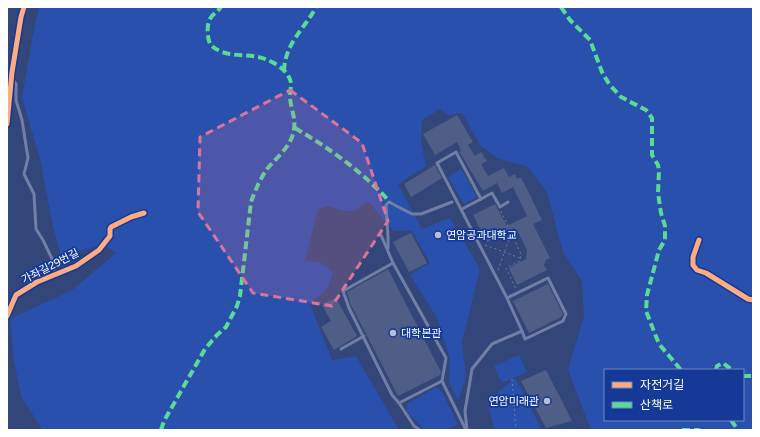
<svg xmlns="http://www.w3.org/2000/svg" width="760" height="437" viewBox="0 0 760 437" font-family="Figtree,'Noto Sans KR',sans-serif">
<rect width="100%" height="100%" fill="#324679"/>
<g fill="#2950ad" fill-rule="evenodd">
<path d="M39,7H753V430H591L568,370L584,316L582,281L563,252L547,192L527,166L499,159L481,146L462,113L448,115L440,109L422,120L421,142L426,166L398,184L422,229L450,218L480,269L462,342L466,377L458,401L449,381L450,359L437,318L410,275L430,263L412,231H393L368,201L354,211H344L327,206L318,209L305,261L320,262L333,272L328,288L310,304L332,360L356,356L399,430H43L21,397L14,361L10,319L72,290L116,253L104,245L61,255L53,227L40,159L22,98L32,39ZM605,370H743V420H605Z"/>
<polygon points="461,169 477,197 464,204 448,177"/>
<polygon points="519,355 527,372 502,383 494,366"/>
<polygon points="515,378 542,430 494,430 489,407 497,393"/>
<polygon points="436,387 440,389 458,424 446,430 425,430 407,412 407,404"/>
</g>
<g fill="#4e5e86">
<polygon points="457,115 473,142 468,145 475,156 481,152 487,161 481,164 488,176 504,168 509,177 515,174 517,179 521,177 542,220 533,224 550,258 546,260 544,265 547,270 517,285 509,268 526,259 527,250 518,232 517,232 514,228 487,242 473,215 495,204 507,226 527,216 513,187 502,193 497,183 483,191 462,156 459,152 461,151 457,142 435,155 423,134"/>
<polygon points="435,165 442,178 411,197 404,184"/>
<polygon points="411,233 427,263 409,272 393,242"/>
<polygon points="388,269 441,372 440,375 398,396 350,303 347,292"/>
<polygon points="548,284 563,314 561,317 529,333 513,301"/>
<polygon points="336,298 357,336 334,350 321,327 331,321 322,305"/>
<polygon points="546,370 572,421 546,428 521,381"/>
</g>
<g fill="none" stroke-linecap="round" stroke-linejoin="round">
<g stroke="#717fa4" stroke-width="1" stroke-dasharray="2 3" stroke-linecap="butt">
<polyline points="501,211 521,254 520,261 506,268 516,289"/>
<polyline points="485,245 520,258"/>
<polyline points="498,270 511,234"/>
<polyline points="512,379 516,430"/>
</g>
<g stroke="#717fa4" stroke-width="3">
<polyline points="12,78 16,84 16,100 22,120 28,158 24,174 34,194 36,229 43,240 55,265 54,275"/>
<polyline points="481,199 492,193 500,207 508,202"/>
<polyline points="462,209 481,199 456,152 437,163 507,298 522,331 492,344 472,369 465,411 467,430"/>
<polyline points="381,235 393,263 446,358 442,381 466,430"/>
<polyline points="388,248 388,237 386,205 389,202 412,214 421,214 452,202"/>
<polyline points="393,263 343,291 349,308 392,395 399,403"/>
<polyline points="507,298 548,278 566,314 563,321 525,339 522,331"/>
<polyline points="341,349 364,336"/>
<polyline points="420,430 414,426 399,403 442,381"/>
</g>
<g stroke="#717fa4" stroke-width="6">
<polyline points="699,240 693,257 693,265 697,270 706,273 748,299 753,300"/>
<polyline points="7,316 16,295 37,282 76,266 99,250 110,236 110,229 111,227 131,217 144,213"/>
</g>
<g stroke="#5adb95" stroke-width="4" stroke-dasharray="8 4" stroke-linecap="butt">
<polyline points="561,7 570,20 590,40 602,72 609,84 621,97 646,110 652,118 652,155 658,165 659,171 658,193 661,213 665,226 665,240 659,250 647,295 646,311 659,344 681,370"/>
<path d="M284,71C285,43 304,30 316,7"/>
<path d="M295,128C322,144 347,161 370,182C377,189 384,194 389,202"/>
<polyline points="716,370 717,366 723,363 732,370"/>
<polyline points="743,376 753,376"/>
<polyline points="731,420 738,430"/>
<path d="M161,430L164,421L205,349L217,335L226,327L237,306L240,296L251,202C255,191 260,179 267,169C277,157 292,146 294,129C296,117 290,107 290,96C290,92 291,88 291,83C289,71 276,63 265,59C248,52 225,60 210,44C207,36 206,23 212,16C215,13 218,11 221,7"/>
<polyline points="682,430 700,430"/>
</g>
<g stroke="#153996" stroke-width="8">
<g id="cycleway">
<polyline points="7,124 12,72 21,17 24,7"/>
<polyline points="699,240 693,257 693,265 697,270 706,273 748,299 753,300"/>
<polyline points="7,316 16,295 37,282 76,266 99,250 110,236 110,229 111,227 131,217 144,213"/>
</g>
</g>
<use href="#cycleway" stroke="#ffac80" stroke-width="5"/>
</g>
<path fill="#da749d" fill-opacity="0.2" stroke="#da749d" stroke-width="3" stroke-dasharray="8 5" stroke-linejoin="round" d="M290,90L362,143L388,221L332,306L253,293L198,212L200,137Z"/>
<g fill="#b7bed0" stroke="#153996" stroke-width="1.5">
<circle cx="438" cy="235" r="4"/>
<circle cx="393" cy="333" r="4"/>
<circle cx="547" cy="401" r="4"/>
</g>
<g text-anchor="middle" stroke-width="3.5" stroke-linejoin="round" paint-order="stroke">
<g font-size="11" fill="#fff" stroke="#153996" text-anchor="start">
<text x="446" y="239">연암공과대학교</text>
<text x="401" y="337">대학본관</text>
<text x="539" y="405" text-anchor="end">연암미래관</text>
</g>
<g font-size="11" fill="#fff" stroke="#153996">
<text transform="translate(50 266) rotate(-27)" y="4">가좌길29번길</text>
</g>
</g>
<rect width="760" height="437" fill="none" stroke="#ffffff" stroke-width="16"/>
<rect x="604" y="369" width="140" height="52" fill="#153996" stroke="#7388c0"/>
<rect x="612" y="382" width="20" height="6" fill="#ffac80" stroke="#7388c0"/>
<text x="640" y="389" font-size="12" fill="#ffffff">자전거길</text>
<rect x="612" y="402" width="20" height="6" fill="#5adb95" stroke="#7388c0"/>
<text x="640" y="409" font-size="12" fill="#ffffff">산책로</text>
</svg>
